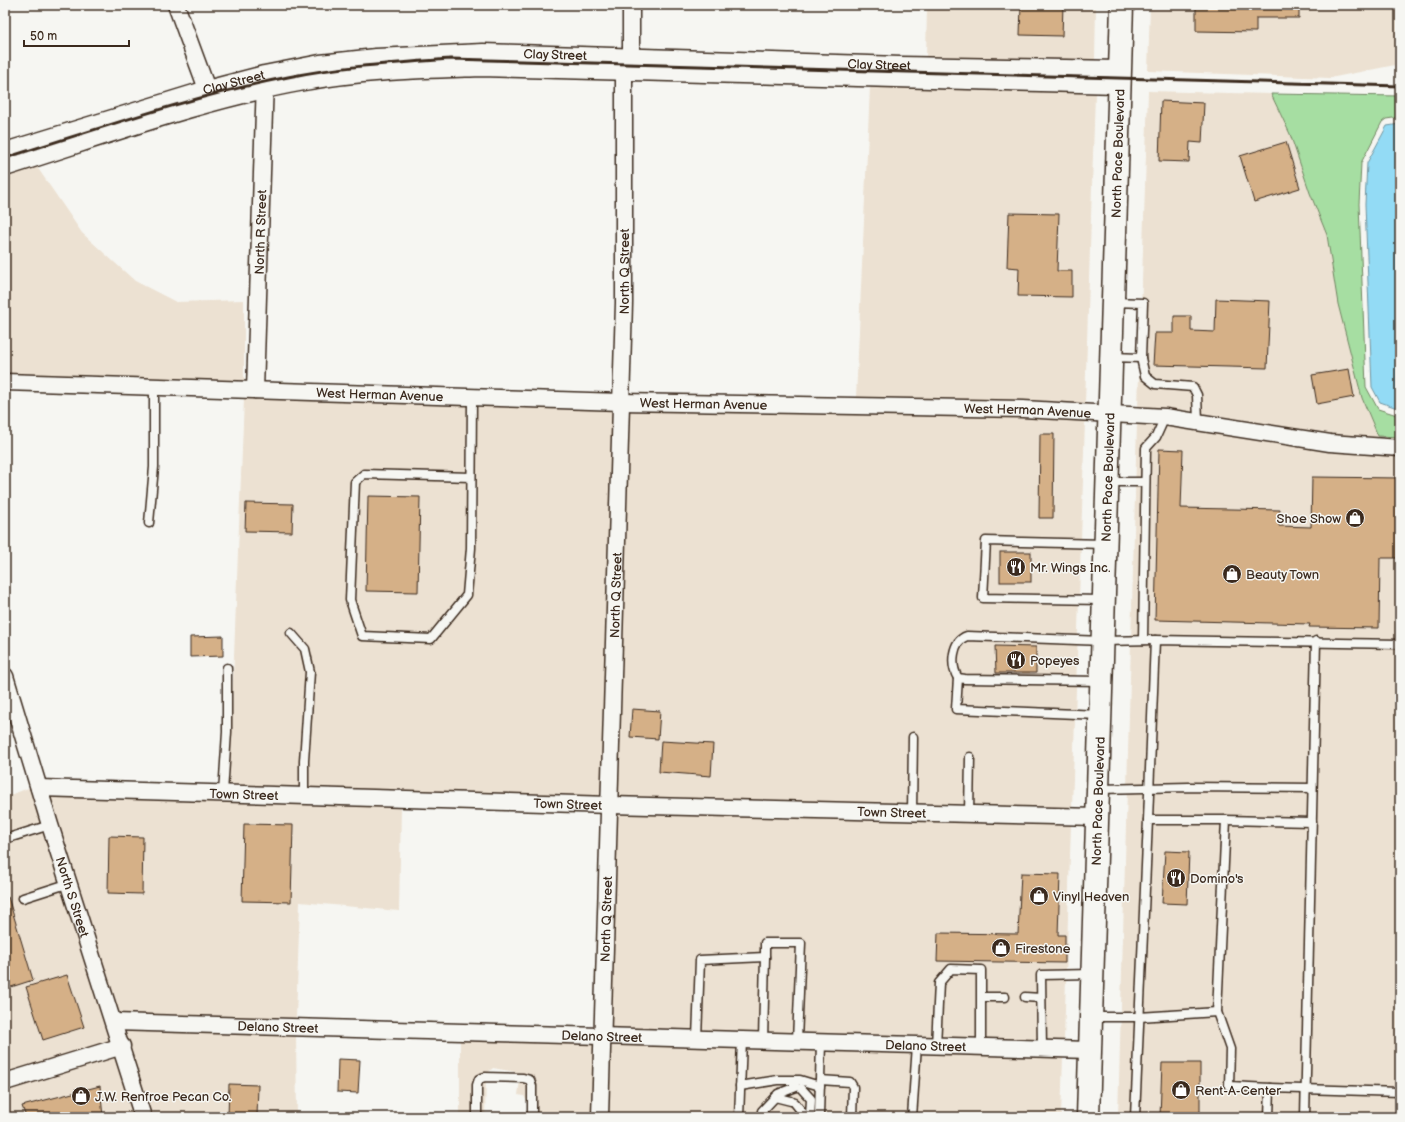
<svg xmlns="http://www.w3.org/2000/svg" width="1405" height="1122" viewBox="0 0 1405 1122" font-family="'Balsamiq Sans',sans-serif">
<rect width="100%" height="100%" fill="#f6f6f2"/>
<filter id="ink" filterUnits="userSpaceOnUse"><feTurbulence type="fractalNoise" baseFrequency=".025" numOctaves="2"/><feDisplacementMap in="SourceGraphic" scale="8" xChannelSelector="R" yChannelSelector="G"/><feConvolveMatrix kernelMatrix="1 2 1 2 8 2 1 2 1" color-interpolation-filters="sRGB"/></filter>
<g filter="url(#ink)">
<g fill="#ece1d2">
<polygon points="927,5 1096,5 1095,61 926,58"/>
<polygon points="1150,5 1400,5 1400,64 1330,78 1148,71"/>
<polygon points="870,87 1095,93 1085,404 1024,401 856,398"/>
<polygon points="1148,91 1271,94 1290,134 1310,193 1327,235 1338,304 1362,399 1378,436 1400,437 1400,440 1331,435 1183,410 1138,407"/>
<polygon points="37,167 82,233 135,281 176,302 244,300 244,382 5,374 5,177"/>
<polygon points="244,398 614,409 603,797 211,785 229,784"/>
<polygon points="628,410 1023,417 1085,421 1072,808 617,798"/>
<polygon points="1137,423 1165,425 1329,451 1400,457 1400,1117 1118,1117"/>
<polygon points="31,787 32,795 34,795 107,1023 107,1030 109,1030 112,1041 5,1073 5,797"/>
<polygon points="49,796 401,807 399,911 300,902 296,1019 119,1014"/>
<polygon points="617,814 1071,825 1064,1041 610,1028"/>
<polygon points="124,1030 296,1035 297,1117 151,1117"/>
<polygon points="460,1040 595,1043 593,1117 526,1117 529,1105 524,1096 518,1095 520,1080 515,1072 493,1068 486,1074 485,1117 460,1117"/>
<polygon points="609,1044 1063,1057 1061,1117 607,1117"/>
<polygon points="117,1056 136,1117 5,1117 5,1090"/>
</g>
<polygon fill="#a6dea2" stroke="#708460" points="1271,94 1400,96 1400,117 1386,119 1382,122 1361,163 1359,204 1366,387 1378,409 1400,416 1400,437 1378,436 1362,398 1338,304 1327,235 1310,193 1290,134"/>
<polygon fill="#93dbf5" stroke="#70949f" points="1400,124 1400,409 1380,402 1372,387 1365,204 1367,163 1387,126"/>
<g fill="#d5b087" stroke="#3b2a1e">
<polygon points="1021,5 1063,5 1062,36 1020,35"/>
<polygon points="1196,5 1299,5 1299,18 1256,18 1256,32 1196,31"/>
<polygon points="1161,101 1204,103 1202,143 1190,142 1189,162 1159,161"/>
<polygon points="1286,142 1300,188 1254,202 1240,156"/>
<polygon points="1009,213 1059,214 1057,271 1072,271 1072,297 1018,296 1019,268 1007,267"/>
<polygon points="1216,299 1270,301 1267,368 1153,365 1155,333 1174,333 1174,316 1191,316 1191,331 1215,332"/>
<polygon points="1349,369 1354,397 1317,404 1312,375"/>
<polygon points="1040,434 1054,434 1053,518 1039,518"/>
<polygon points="1159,449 1183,450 1181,508 1280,510 1279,526 1311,527 1312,477 1400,478 1400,558 1380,558 1379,628 1309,627 1310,624 1155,620"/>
<polygon points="368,496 420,497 418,592 366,591"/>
<polygon points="246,503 293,504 292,532 245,531"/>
<rect x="1000" y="552" width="31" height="30"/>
<polygon points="223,636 223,656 190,657 190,637"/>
<polygon points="995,646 1036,647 1036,673 996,673"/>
<polygon points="632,709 660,711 658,739 630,737"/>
<polygon points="661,741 713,744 711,776 659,772"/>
<polygon points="244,824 293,825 291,902 242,901"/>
<polygon points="109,836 143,837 142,894 108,893"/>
<polygon points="1165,851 1189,852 1187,904 1162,903"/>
<polygon points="1021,873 1060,874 1058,935 1065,935 1065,963 937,961 938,933 1018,934"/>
<polygon points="8,897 33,980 5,989 5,898"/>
<polygon points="67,975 84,1027 43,1040 26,987"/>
<polygon points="338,1059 360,1060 358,1093 337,1092"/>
<polygon points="1162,1063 1200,1063 1200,1117 1160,1117"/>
<polygon points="229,1084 258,1085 257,1117 228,1117"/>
<polygon points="100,1086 103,1117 26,1117 22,1106"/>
</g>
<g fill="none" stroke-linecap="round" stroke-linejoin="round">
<g stroke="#3b2a1e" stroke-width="11">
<g id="service">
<polyline points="1112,357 1141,358 1143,303 1113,302"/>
<polyline points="1141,358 1145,376 1155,384 1193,387 1197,395 1198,421"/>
<polyline points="471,477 364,474 355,482 350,600 362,636 431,639 467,595 471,548 472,397"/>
<polyline points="1108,482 1145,482"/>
<polyline points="149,523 154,467 154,387"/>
<polyline points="1103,600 983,598 986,541 1105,544"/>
<polyline points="291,633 305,649 310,672 304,761 304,796"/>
<polyline points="1143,640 1146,448 1156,437 1165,417"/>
<polyline points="958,678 956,709 1100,715"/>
<path d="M1101,681L965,679L958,678C950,665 952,641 967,636L1103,641L1155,640"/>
<polyline points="1099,789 1189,787 1312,788"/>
<polyline points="223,793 227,732 227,668"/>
<polyline points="912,813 913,737"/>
<polyline points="969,814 970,757"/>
<polyline points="1226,820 1312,822"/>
<polyline points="5,839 50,825"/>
<polyline points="23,898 70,883"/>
<polyline points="982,997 1005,997"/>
<polyline points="1025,997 1041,998"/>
<polyline points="1092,1017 1139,1017 1217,1012"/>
<polyline points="697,1038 700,960 765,957 765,943 801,943 797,1041"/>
<polyline points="763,1040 765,957"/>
<polyline points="936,1046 939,983 951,969 981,970 981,1047"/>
<polyline points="1042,1049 1041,975 1091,974"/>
<polyline points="820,1080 850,1082 853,1087 852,1117"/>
<polyline points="740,1086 778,1080 800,1080 820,1086"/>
<polyline points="801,1088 811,1099 810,1117"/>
<polyline points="1270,1088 1400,1092"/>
<polyline points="775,1097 791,1101"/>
<polyline points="795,1103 806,1117"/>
<polyline points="477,1117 477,1085 479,1079 485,1077 523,1078 530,1080 532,1086 532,1117"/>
<polyline points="739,1117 742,1040"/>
<polyline points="762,1117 762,1111 778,1094 796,1087"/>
<polyline points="819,1117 821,1042"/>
<polyline points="912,1117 917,1045"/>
<polyline points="1135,1117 1148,820"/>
<polyline points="1269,1117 1270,1088 1229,1086 1230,1049 1217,1012 1226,820 1148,820 1155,640 1400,644"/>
<polyline points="1305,1117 1316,641"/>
</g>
</g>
<g stroke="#3b2a1e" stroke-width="19">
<g id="minor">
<polyline points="176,5 207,89"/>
<polyline points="631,5 631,57"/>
<path id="s1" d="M5,151L207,89L264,74L320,63L376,57L483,52L901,65L1119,69"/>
<path d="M5,168C104,137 203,100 304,82C363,71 423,70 482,68L1118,85"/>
<path id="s2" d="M5,382L621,402L1023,409L1165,417L1330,443L1400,448"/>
<path id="s3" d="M255,390L265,80"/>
<path id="s4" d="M5,676L50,825L143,1117"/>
<path id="s5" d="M39,788L610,805L1097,817"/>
<path id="s6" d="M114,1022L1089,1050"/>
<polyline points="5,1082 122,1046"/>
<path id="s7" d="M600,1117L624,303V73"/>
</g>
</g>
<g stroke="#3b2a1e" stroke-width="25">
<g id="secondary">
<path id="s8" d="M1088,1117L1122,5"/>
</g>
</g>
<use href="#service" stroke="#f6f6f2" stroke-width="8"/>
<use href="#minor" stroke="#f6f6f2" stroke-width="16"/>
<use href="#secondary" stroke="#f6f6f2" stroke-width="22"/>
<path stroke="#3b2a1e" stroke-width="3" d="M5,158C98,129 192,96 288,77C341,66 397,63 451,59L1400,86"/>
</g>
</g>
<defs>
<g id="shop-disc" transform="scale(1)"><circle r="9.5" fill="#3b2a1e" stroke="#f6f6f2"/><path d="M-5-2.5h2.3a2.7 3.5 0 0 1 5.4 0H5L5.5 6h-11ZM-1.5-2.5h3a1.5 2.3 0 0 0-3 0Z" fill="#fff"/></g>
<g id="restaurant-disc" transform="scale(1)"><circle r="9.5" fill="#3b2a1e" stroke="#f6f6f2"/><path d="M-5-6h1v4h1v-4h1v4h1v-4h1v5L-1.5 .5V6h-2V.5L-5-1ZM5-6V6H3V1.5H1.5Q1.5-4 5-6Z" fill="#fff"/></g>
</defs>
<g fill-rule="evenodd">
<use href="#shop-disc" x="1355" y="518"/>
<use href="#restaurant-disc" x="1016" y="567"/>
<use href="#shop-disc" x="1232" y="574"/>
<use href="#restaurant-disc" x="1016" y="660"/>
<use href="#restaurant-disc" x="1176" y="878"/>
<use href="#shop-disc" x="1039" y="896"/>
<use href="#shop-disc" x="1001" y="948"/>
<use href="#shop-disc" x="1181" y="1090"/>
<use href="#shop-disc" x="81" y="1096"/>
</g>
<g text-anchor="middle" stroke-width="3" stroke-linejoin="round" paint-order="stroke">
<g font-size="13" fill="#3b2a1e" stroke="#f6f6f2">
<text dy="5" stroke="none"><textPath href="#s1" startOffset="563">Clay Street</textPath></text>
<text dy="5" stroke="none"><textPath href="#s1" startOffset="887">Clay Street</textPath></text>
<text dy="5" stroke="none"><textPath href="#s1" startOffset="239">Clay Street</textPath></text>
<text dy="5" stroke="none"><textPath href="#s8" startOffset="964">North Pace Boulevard</textPath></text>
<text dy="5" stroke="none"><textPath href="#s3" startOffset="158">North R Street</textPath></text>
<text dy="5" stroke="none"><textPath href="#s7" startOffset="846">North Q Street</textPath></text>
<text dy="5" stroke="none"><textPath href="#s2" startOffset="375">West Herman Avenue</textPath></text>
<text dy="5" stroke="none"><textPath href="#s2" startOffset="699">West Herman Avenue</textPath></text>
<text dy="5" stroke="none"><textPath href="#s2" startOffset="1023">West Herman Avenue</textPath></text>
<text dy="5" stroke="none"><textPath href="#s8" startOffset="640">North Pace Boulevard</textPath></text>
<text dy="5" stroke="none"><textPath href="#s7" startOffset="522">North Q Street</textPath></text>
<text dy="5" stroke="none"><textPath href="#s5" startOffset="205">Town Street</textPath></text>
<text dy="5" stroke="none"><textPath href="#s8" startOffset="316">North Pace Boulevard</textPath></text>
<text dy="5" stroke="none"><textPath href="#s5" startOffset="529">Town Street</textPath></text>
<text dy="5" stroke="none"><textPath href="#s5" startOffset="853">Town Street</textPath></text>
<text dy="5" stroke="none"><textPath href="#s4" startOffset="231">North S Street</textPath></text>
<text dy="5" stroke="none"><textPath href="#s7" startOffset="198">North Q Street</textPath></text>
<text dy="5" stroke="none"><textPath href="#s6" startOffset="164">Delano Street</textPath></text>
<text dy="5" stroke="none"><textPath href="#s6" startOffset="488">Delano Street</textPath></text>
<text dy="5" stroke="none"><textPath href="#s6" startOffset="812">Delano Street</textPath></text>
</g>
<g font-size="13" fill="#3b2a1e" stroke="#f6f6f2" text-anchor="start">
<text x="1341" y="523" text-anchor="end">Shoe Show</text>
<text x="1030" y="572">Mr. Wings Inc.</text>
<text x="1246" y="579">Beauty Town</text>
<text x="1030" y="665">Popeyes</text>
<text x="1190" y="883">Domino's</text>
<text x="1053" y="901">Vinyl Heaven</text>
<text x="1015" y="953">Firestone</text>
<text x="1195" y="1095">Rent-A-Center</text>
<text x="95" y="1101">J.W. Renfroe Pecan Co.</text>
</g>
</g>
<rect width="1405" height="1122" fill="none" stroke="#f6f6f2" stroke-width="20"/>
<rect x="10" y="10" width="1385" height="1102" fill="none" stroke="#3b2a1e" stroke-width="1.5" filter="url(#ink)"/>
<path d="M24 40v6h105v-6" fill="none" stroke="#3b2a1e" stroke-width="2"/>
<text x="30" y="40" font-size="12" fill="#3b2a1e" stroke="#f6f6f2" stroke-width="3" paint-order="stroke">50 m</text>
</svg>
